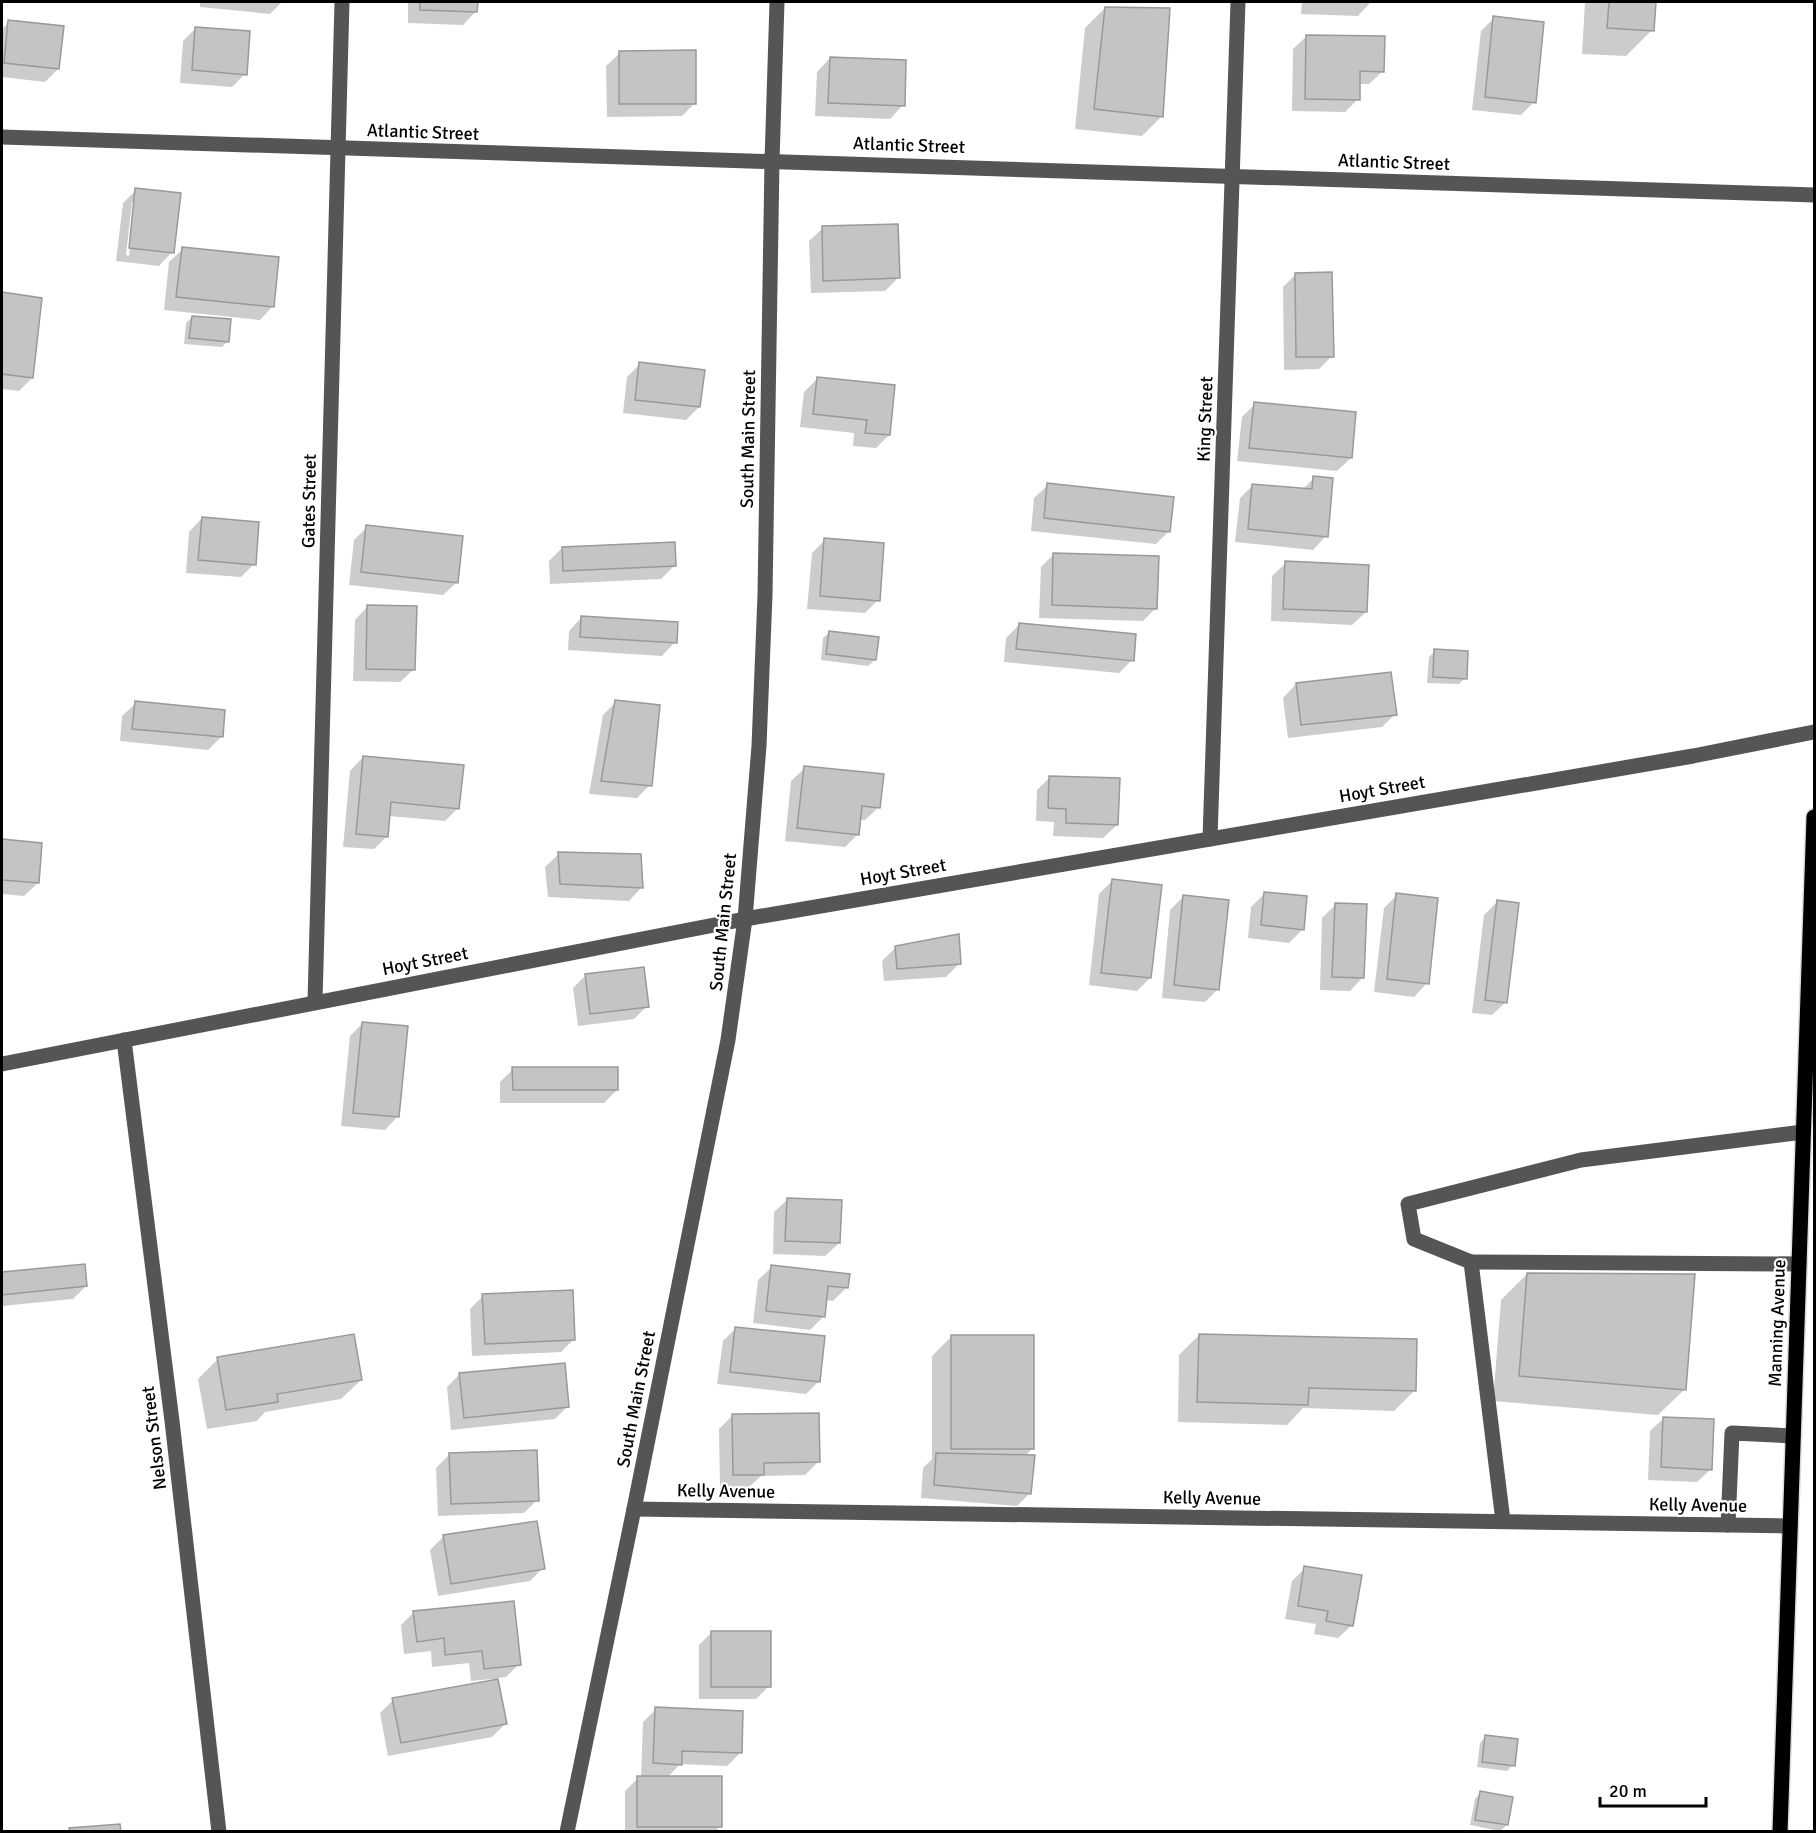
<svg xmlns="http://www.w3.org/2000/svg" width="1816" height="1833" viewBox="0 0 1816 1833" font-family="Signika,sans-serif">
<rect width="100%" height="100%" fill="#fff"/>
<g fill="#0003" fill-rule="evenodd">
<polygon points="200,2 282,2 270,14 200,7"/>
<polygon points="408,2 476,2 476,11 463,25 408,23"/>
<polygon points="1302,2 1371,2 1358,16 1301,14"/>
<polygon points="1585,2 1655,2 1652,30 1626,56 1582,54"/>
<polygon points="1105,8 1162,116 1142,136 1075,129 1085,28"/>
<polygon points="1494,18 1534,102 1521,115 1472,110 1481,31"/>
<polygon points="9,22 58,69 45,82 2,77 2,29"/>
<polygon points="196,28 245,74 232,87 180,83 183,41"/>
<polygon points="1307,36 1383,71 1369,84 1359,84 1358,99 1345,112 1292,111 1293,49"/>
<polygon points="620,53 695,103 682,116 607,117 606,66"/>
<polygon points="830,58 903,105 890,119 815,116 817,72"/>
<path d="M136,190L172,252L159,266L116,261L123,203ZM132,202H135L129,256L126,255Z"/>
<polygon points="823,228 898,278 885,291 811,293 809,241"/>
<polygon points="183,249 273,306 260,320 164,310 169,262"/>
<polygon points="1296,274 1332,356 1319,369 1284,370 1283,287"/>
<polygon points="2,294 41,299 32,378 19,391 2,389"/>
<polygon points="192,317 228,341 222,347 184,344 186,323"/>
<polygon points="640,364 699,407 686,420 623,413 627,377"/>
<polygon points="817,379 889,435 876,448 853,446 854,433 800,427 804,392"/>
<polygon points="1255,404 1351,458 1337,471 1237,461 1242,417"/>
<polygon points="1314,478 1326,536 1313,550 1235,542 1240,498 1253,485 1302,490"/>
<polygon points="1048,485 1169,531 1156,544 1031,531 1034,498"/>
<polygon points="202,518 254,564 241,577 186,573 189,532"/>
<polygon points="367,527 457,582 443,595 349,585 354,540"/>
<polygon points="825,540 878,600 865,613 807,609 812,553"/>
<polygon points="562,548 674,566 661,579 550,584 549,561"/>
<polygon points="1054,554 1156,608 1143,621 1039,618 1041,567"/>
<polygon points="1286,563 1366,612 1352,625 1271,621 1272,576"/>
<polygon points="368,606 414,669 400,682 353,681 355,620"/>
<polygon points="582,617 675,642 662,656 568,650 569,631"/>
<polygon points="1020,624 1132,660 1119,673 1004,662 1006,638"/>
<polygon points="830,632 875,660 868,666 821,660 823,638"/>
<polygon points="1435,651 1465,678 1459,684 1427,683 1429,657"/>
<polygon points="1296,684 1395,714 1382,727 1288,738 1283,698"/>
<polygon points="616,702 650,785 637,798 589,794 603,715"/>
<polygon points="136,703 221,737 208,750 120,741 122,716"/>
<polygon points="363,757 458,808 445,821 389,816 387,836 374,849 343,847 350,771"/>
<polygon points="805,768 879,807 865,820 859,820 858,834 845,847 785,841 791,781"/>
<polygon points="1050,777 1117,825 1103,838 1053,836 1054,822 1036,821 1037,790"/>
<polygon points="2,841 41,844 38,883 24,896 2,894"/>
<polygon points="559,854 642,887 629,901 548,897 545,867"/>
<polygon points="1112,881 1150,978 1137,991 1089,985 1099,894"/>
<polygon points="1264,894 1302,930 1289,943 1248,938 1251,907"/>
<polygon points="1397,895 1427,983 1414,997 1374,992 1384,908"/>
<polygon points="1184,896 1218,989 1205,1002 1162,998 1170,910"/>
<polygon points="1497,902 1506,1002 1492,1015 1472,1013 1484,915"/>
<polygon points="1335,905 1363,977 1350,991 1320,990 1322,918"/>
<polygon points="896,947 959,964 946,977 884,981 882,961"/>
<polygon points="586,975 647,1006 634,1019 578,1026 573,988"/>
<polygon points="363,1023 398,1116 385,1130 341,1126 350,1036"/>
<polygon points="513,1069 617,1090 604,1103 500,1103 500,1082"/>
<polygon points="788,1199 839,1243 825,1256 773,1254 774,1212"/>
<polygon points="83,1265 86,1286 73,1299 2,1306 2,1274"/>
<polygon points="772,1267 846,1288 833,1301 825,1300 823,1317 810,1330 753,1323 758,1280"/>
<polygon points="1527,1274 1685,1389 1658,1415 1493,1401 1501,1300"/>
<polygon points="483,1296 574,1339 561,1352 472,1356 470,1309"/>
<polygon points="736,1328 819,1381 806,1394 717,1384 723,1341"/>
<polygon points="1199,1335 1414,1391 1394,1411 1303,1408 1287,1425 1178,1422 1179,1355"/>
<polygon points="952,1336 1033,1448 1025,1456 1030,1493 1017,1506 921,1498 923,1468 932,1459 932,1356"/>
<polygon points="218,1359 361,1380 341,1399 265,1412 257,1421 207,1429 198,1379"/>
<polygon points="460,1374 568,1406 555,1419 451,1430 447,1387"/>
<polygon points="732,1416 818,1462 805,1475 761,1476 749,1487 720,1487 719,1429"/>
<polygon points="1664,1418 1711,1469 1697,1482 1648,1480 1650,1431"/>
<polygon points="449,1455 537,1500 524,1513 438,1516 436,1468"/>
<polygon points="443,1537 543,1568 530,1581 438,1596 430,1550"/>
<polygon points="1305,1568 1352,1625 1338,1638 1314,1634 1316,1624 1285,1619 1292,1581"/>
<polygon points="414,1612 519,1664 506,1677 497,1678 505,1724 492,1737 388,1756 380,1713 393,1700 492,1681 492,1679 471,1681 469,1663 432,1667 431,1651 404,1654 401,1625"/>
<polygon points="712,1632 769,1686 756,1699 699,1699 699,1645"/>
<polygon points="656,1709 740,1753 727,1766 680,1764 667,1778 720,1826 715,1832 625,1832 625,1791 638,1778 641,1778 643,1722"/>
<polygon points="1486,1736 1513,1765 1507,1771 1477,1767 1480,1743"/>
<polygon points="1481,1793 1507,1825 1500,1831 1470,1825 1475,1799"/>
</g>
<g fill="#c4c4c4" stroke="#999" stroke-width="1.5">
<polygon points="420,2 478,2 477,12 420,10"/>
<polygon points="1609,2 1656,2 1654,31 1607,28"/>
<polygon points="1105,7 1170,8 1163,117 1094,109"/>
<polygon points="1493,16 1544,22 1536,103 1485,97"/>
<polygon points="8,20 64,26 59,69 4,63"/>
<polygon points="195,27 250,31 247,75 192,70"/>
<polygon points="1306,35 1385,36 1384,72 1360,71 1360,100 1305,99"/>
<polygon points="696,50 696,104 619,104 619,51"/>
<polygon points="830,57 906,60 905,106 828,103"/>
<polygon points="135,188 181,193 174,253 129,248"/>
<polygon points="898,224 900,278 823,281 822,226"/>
<polygon points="182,247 279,257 274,307 176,297"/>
<polygon points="1332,272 1334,357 1296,357 1295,273"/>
<polygon points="2,292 42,298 33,378 2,374"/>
<polygon points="192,316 231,319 229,342 189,338"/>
<polygon points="639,362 705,370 700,407 635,400"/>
<polygon points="817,377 895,385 890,435 865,433 867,420 813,414"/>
<polygon points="1254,402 1356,412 1352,458 1249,448"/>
<polygon points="1313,476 1333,478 1328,537 1248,529 1252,484 1312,489"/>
<polygon points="1047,483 1174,497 1170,532 1044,518"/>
<polygon points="202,517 259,522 256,565 198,560"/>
<polygon points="366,525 463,536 458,583 361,572"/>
<polygon points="824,538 884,543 880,601 820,596"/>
<polygon points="675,542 676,566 563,571 562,547"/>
<polygon points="1053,553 1159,556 1157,609 1052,605"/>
<polygon points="1285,561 1369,565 1367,612 1283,609"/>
<polygon points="367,605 417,606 415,670 366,669"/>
<polygon points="581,616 678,622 677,643 580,637"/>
<polygon points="1019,623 1136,634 1134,661 1016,649"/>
<polygon points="829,631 879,637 876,660 826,654"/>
<polygon points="1434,649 1468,651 1467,679 1433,677"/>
<polygon points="1391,672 1397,715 1301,725 1296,683"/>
<polygon points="615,700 660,705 652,786 601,781"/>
<polygon points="135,701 225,710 223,737 132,729"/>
<polygon points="363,756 464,765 459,809 391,802 388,837 356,834"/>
<polygon points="804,766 884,774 880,808 862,806 859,835 797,828"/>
<polygon points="1049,776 1120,778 1118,825 1066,823 1066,809 1048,808"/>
<polygon points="2,839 42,843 39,883 2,880"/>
<polygon points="558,852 641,854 643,888 560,884"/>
<polygon points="1112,879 1162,885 1151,978 1101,973"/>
<polygon points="1264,892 1307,896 1304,930 1261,925"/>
<polygon points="1396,893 1438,898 1429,984 1387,979"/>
<polygon points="1183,895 1229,900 1219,990 1174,985"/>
<polygon points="1497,900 1519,903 1507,1003 1485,1000"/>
<polygon points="1335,903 1367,904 1364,978 1332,977"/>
<polygon points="959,934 961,964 897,969 895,946"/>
<polygon points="644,967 649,1007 590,1014 585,974"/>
<polygon points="362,1022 408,1026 399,1117 353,1113"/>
<polygon points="512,1067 618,1067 618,1090 513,1090"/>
<polygon points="787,1198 842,1200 840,1243 785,1241"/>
<polygon points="85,1264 87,1286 2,1295 2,1272"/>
<polygon points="771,1265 850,1274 848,1288 828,1286 825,1317 766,1311"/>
<polygon points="1527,1273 1695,1274 1686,1390 1519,1376"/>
<polygon points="573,1290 575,1340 485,1344 482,1294"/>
<polygon points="735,1327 825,1336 820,1382 730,1372"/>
<polygon points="354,1334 362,1380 277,1394 278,1402 226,1410 217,1357"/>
<polygon points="1199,1334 1417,1339 1416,1391 1309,1388 1308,1405 1197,1402"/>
<rect x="951" y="1335" width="83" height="114"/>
<polygon points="565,1363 569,1407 464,1418 459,1373"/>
<polygon points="819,1413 820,1462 764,1463 764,1475 733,1475 732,1414"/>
<polygon points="1663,1417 1714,1419 1712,1470 1661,1467"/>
<polygon points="537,1450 539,1501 451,1504 449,1453"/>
<polygon points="936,1453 1035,1455 1031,1494 934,1485"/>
<polygon points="537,1521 545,1569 451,1584 443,1535"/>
<polygon points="1304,1566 1362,1575 1353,1626 1326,1621 1328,1611 1298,1606"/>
<polygon points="514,1601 521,1665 484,1669 482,1651 445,1655 444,1638 417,1642 413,1611"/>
<rect x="711" y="1631" width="60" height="56"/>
<polygon points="498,1679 507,1724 401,1743 392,1698"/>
<polygon points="655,1707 743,1711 742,1753 682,1751 682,1765 653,1763"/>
<polygon points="1485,1735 1518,1739 1515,1766 1482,1762"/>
<rect x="637" y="1776" width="85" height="51"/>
<polygon points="1480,1791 1513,1797 1508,1825 1475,1820"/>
<polygon points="120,1824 121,1832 70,1832 69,1828"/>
</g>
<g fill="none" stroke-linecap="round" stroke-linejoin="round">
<g stroke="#dbdbdb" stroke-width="18">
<polyline id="major" points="1780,1832 1814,817"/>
</g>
<g stroke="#555" stroke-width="15">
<polyline points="2,137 1814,195"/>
<polyline points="1210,839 1238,2"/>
<polyline points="315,1002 342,2"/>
<polyline points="124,1040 172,1421 219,1832"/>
<polyline points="2,1064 745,919 1693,756 1814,732"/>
<polyline points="1471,1262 1799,1264"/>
<polyline points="634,1509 1790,1526"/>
<polyline points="1503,1521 1471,1262 1414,1239 1408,1204 1581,1160 1803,1132"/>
<polyline points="1728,1525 1732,1433 1793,1436"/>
<polyline points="567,1832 634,1509 728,1040 745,919 759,746 765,595 772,161 777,2"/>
</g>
<use href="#major" stroke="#000" stroke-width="15"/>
</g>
<g text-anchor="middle" stroke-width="4.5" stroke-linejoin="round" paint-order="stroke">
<g font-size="18" fill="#000" stroke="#fff">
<text transform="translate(423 132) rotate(2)" y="6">Atlantic Street</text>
<text transform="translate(909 145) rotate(2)" y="6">Atlantic Street</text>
<text transform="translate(1394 162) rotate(2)" y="6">Atlantic Street</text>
<text transform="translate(1205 419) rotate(-88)" y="6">King Street</text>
<text transform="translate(748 439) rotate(-89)" y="6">South Main Street</text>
<text transform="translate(309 501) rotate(-89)" y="6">Gates Street</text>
<text transform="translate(1382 789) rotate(-10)" y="6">Hoyt Street</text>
<text transform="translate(903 872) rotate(-10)" y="6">Hoyt Street</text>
<text transform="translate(723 922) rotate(-84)" y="6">South Main Street</text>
<text transform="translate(425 961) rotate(-11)" y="6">Hoyt Street</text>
<text transform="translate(1777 1323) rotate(-88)" y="6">Manning Avenue</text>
<text transform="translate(636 1399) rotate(-79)" y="6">South Main Street</text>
<text transform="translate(154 1438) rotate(-97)" y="6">Nelson Street</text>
<text transform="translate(726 1491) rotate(1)" y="6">Kelly Avenue</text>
<text transform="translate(1212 1498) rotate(1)" y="6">Kelly Avenue</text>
<text transform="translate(1698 1505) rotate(1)" y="6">Kelly Avenue</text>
</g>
</g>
<rect width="1816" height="1833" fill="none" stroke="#000000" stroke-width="6"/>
<path d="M1600 1797v9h106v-9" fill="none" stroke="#000000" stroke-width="3"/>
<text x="1609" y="1797" font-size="18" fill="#000000" stroke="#ffffff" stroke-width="4.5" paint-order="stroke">20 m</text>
</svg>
